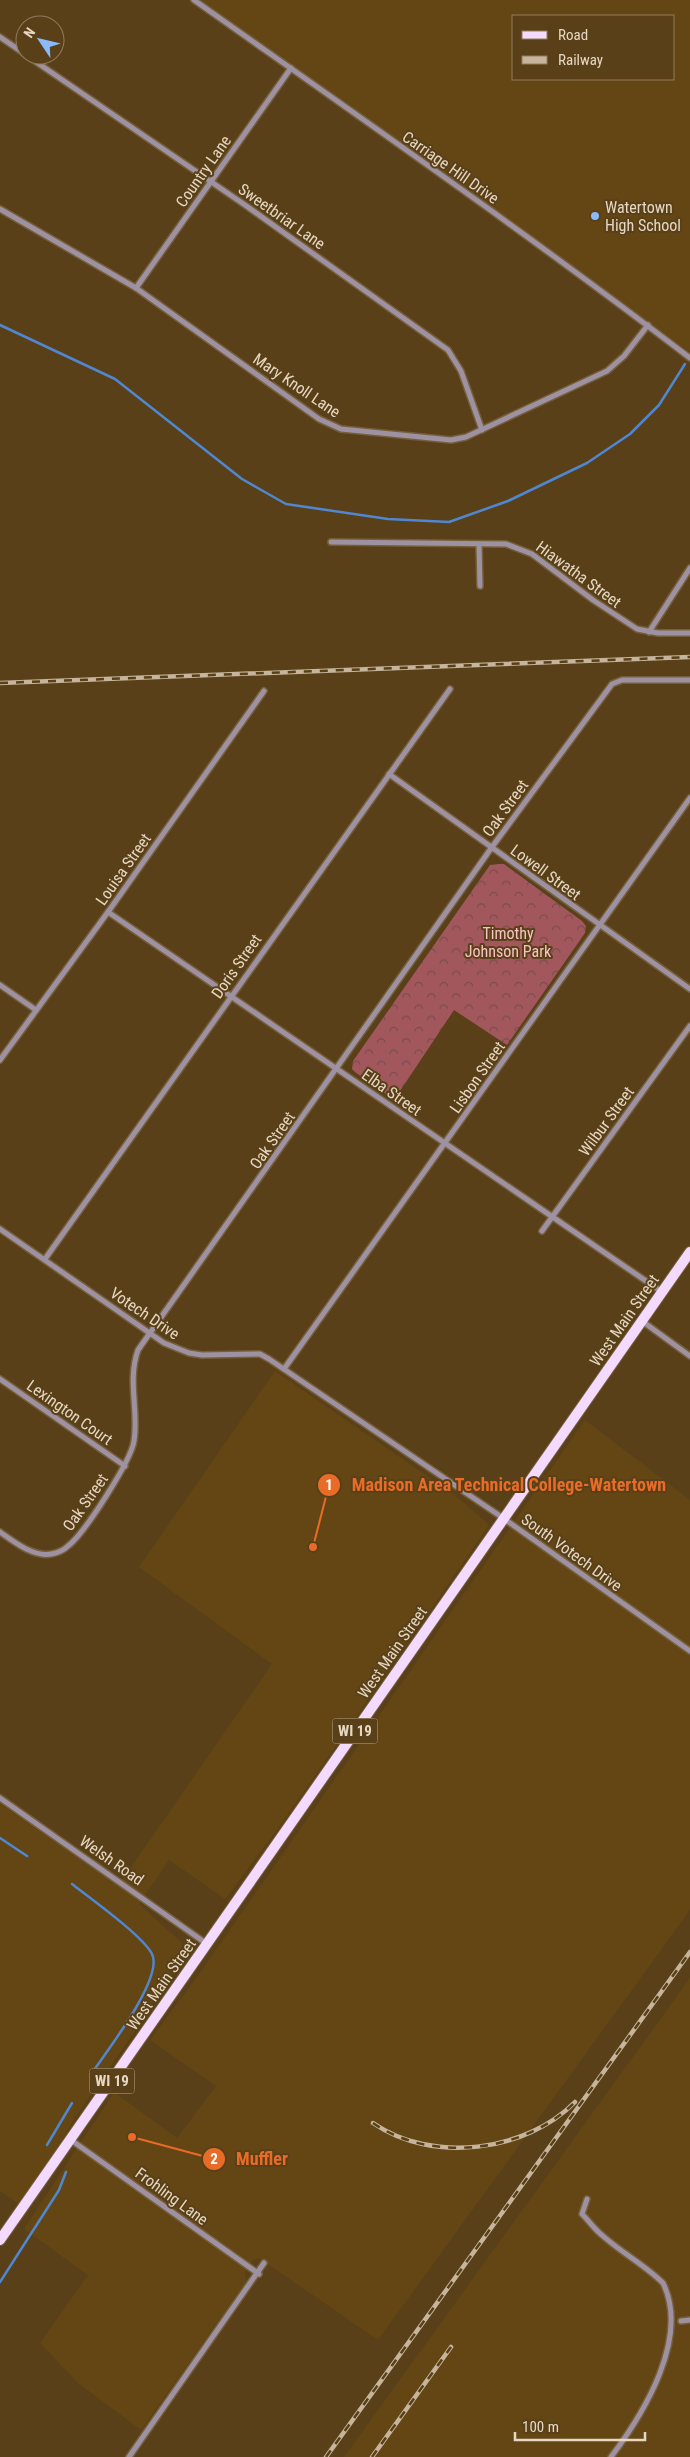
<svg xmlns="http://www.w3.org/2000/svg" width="690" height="2457" viewBox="0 0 690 2457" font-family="'Roboto Condensed',sans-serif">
<defs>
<pattern id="forest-crowns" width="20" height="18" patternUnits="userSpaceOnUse" patternTransform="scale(1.25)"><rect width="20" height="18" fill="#a2575d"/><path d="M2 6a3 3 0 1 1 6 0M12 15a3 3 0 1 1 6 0" fill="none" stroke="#784d4d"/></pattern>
</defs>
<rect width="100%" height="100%" fill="#594018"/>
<g fill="#644615" fill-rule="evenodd">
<path d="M200,0H690V352ZM514,16H674V79H514Z"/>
<polygon points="275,1371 456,1496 487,1523 488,1527 277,1830 225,1899 169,1860 139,1904 182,1943 180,1962 169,1982 76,2116 57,2149 19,2204 0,2191 0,1804 118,1886 272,1664 139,1567"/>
<polygon points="585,1420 690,1500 690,1910 378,2340 259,2258 253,2260 245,2272 246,2282 141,2430 78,2383 40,2343 88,2275 24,2229 114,2092 177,2138 216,2086 150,2040 197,1977"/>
<polygon points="690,1978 690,2457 344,2457"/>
</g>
<polygon fill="url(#forest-crowns)" points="499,864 504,864 582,921 586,926 585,933 507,1045 454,1010 394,1100 355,1072 352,1069 353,1061 490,865"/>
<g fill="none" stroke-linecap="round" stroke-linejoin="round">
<g stroke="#5087d1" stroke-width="2.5">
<polyline points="0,325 115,379 242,479 286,504 388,519 449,522 508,501 587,463 630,434 659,405 685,364"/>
<polyline points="0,1838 27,1856"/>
<path d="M72,1884C90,1898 143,1936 152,1954C164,1978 106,2052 92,2073"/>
<polyline points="47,2145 72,2103"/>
<polyline points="0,2282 59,2190 66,2172"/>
</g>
<g stroke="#755e3a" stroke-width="8">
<g id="minor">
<path d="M194,0C361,118 528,234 690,358"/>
<polyline points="0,37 25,54"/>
<polyline points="26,55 245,205 448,350 461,371 482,430"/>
<polyline points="0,209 136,288 319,419 341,429 451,440 466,437 607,371 624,356 648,325"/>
<polyline points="136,288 291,68"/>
<polyline points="331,542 506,544 532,554 593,600 637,629 658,633 690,633"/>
<polyline points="479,545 480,586"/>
<polyline points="649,632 690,568"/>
<polyline points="389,774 690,989"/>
<polyline points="108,912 662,1292"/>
<polyline points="0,985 36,1010"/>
<polyline points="0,1060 108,912 264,691"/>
<polyline points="0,1229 164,1343 189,1353 202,1355 260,1354 269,1359 503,1518 690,1651"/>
<polyline points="542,1231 690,1026"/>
<polyline points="45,1259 450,689"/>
<polyline points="642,1321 690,1356"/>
<polyline points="284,1369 690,798"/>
<polyline points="0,1379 125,1466"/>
<path d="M0,1532C14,1542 33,1557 51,1554C57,1553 64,1550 68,1546C84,1534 131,1461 134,1441C139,1410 127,1381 138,1350L492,847L612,684L622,680H690"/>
<polyline points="0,1798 207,1944"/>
<polyline points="71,2140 259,2274"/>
<path d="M587,2199L582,2214C589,2221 595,2230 603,2236C622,2253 645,2265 663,2283C690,2338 644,2413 611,2457"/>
<polyline points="681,2321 690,2320"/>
<polyline points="129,2457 264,2263"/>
</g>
</g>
<g stroke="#755e3a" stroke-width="12">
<polyline id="primary" points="0,2240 690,1252"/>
</g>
<use href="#minor" stroke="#9d91a2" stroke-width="5"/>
<use href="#primary" stroke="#f4daff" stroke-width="10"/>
<g stroke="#c6b59c" stroke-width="4.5">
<g id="rail">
<polyline points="0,683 690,657"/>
<path d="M373,2123C432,2164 526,2152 575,2102"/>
<polyline points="326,2457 690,1952"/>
<polyline points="372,2457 451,2347"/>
</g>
</g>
<use href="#rail" stroke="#594018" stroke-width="2.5" stroke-dasharray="8" stroke-linecap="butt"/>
</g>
<circle fill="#89bafc" stroke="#594018" stroke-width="2" cx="595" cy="216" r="5"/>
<g text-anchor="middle" stroke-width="4" stroke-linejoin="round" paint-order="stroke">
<g fill="#594018" stroke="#bcaa8f" stroke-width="1">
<rect x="332.5" y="1718.5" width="45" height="25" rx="4"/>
<rect x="89.5" y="2068.5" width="45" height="25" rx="4"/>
</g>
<g font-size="15" font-weight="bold" fill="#e6d7c2">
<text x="355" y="1736">WI 19</text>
<text x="112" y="2086">WI 19</text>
</g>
<g font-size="16" fill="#e6d7c2" stroke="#594018">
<text transform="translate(451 167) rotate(35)" y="6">Carriage Hill Drive</text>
<text transform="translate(203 171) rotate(-55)" y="6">Country Lane</text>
<text transform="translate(282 216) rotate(35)" y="6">Sweetbriar Lane</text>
<text transform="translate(297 385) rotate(34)" y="6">Mary Knoll Lane</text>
<text transform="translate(579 574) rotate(36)" y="6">Hiawatha Street</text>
<text transform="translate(505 808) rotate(-54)" y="6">Oak Street</text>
<text transform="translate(123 869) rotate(-55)" y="6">Louisa Street</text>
<text transform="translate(546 872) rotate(36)" y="6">Lowell Street</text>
<text transform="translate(236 966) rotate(-55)" y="6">Doris Street</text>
<text transform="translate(477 1077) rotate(-55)" y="6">Lisbon Street</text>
<text transform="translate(392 1092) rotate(35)" y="6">Elba Street</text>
<text transform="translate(606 1121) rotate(-54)" y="6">Wilbur Street</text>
<text transform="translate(272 1140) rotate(-55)" y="6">Oak Street</text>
<text transform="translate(145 1313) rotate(34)" y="6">Votech Drive</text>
<text transform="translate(624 1320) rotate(-55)" y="6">West Main Street</text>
<text transform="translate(70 1412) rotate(35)" y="6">Lexington Court</text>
<text transform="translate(85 1502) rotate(-55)" y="6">Oak Street</text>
<text transform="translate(572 1552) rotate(36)" y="6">South Votech Drive</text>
<text transform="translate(392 1652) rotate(-55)" y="6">West Main Street</text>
<text transform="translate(112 1860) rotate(35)" y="6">Welsh Road</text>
<text transform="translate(161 1984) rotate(-55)" y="6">West Main Street</text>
<text transform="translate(172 2196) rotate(36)" y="6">Frohling Lane</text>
</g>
<g font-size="16" fill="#e6d7c2" stroke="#594018" text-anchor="start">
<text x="605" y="213">Watertown<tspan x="605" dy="18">High School</tspan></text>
</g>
<g font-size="16" fill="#f9c2c4" stroke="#594018">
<text x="508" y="939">Timothy<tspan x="508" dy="18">Johnson Park</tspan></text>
</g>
</g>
<path fill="none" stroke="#e86c27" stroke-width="2" d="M313 1547L329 1485M132 2137L214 2159"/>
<g fill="#e86c27" stroke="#594018" stroke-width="2">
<circle cx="313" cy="1547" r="5"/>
<circle cx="132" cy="2137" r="5"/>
<circle cx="329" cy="1485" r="12"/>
<circle cx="214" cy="2159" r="12"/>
</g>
<g font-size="15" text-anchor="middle" font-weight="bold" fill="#fff">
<text x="329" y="1490">1</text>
<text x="214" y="2164">2</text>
</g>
<g font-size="18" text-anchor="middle" font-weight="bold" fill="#e86c27" stroke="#594018" stroke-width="4" stroke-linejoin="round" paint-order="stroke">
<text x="509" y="1491">Madison Area Technical College-Watertown</text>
<text x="262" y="2165">Muffler</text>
</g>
<rect x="512" y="15" width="162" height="65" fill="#594018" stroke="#917c5c"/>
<rect x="522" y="31" width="25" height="8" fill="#f4daff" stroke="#917c5c"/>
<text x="558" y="40" font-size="15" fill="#e6d7c2">Road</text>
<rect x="522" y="56" width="25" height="8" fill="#c6b59c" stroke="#917c5c"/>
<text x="558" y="65" font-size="15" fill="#e6d7c2">Railway</text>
<g transform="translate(40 40) rotate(305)"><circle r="24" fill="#594018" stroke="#917c5c"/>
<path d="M0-4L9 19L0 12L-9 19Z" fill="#89bafc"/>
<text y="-8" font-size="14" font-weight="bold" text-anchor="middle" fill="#e6d7c2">N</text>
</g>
<path d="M515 2432v8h130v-8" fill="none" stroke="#e6d7c2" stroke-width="2.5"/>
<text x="522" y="2432" font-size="15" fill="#e6d7c2" stroke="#594018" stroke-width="4" paint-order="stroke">100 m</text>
</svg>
